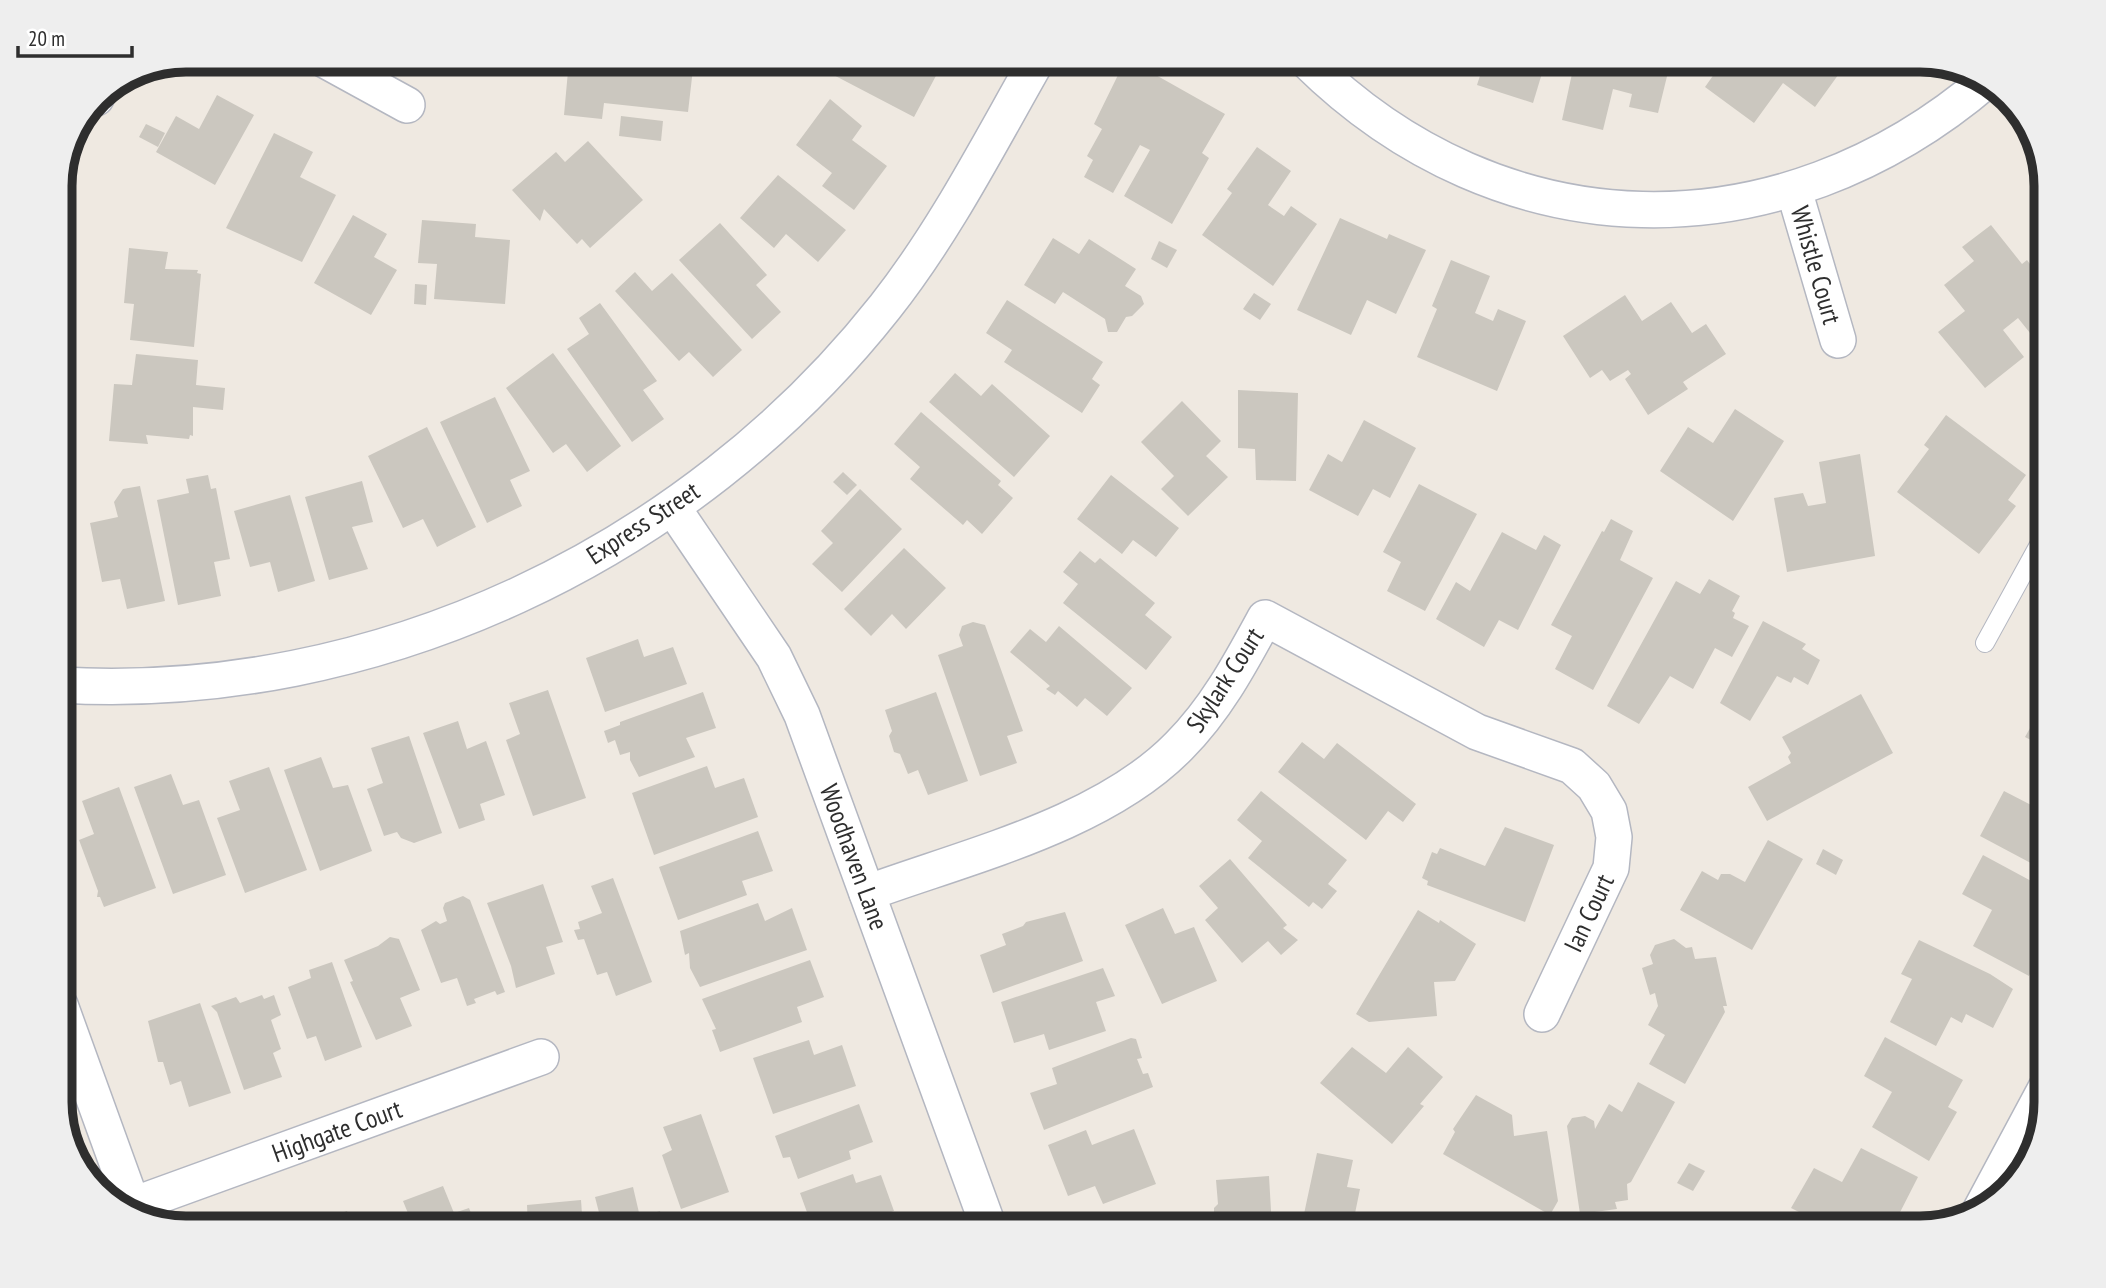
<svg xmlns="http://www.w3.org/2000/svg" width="2106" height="1288" viewBox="0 0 2106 1288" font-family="'PT Sans Narrow',sans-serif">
<rect width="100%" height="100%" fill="#efe9e1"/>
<g fill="#cbc7bf">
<polygon points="569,60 694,60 688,112 604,103 602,119 564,115"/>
<polygon points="829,60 952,60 944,75 938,72 914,117 824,70"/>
<polygon points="1485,60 1546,60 1533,103 1477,85"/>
<polygon points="1581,60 1671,60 1658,113 1629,107 1632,94 1613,89 1603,130 1562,120 1573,69 1578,70"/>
<polygon points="1724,60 1826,60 1841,71 1815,107 1783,83 1754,123 1705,87"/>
<polygon points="1131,61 1225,114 1202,153 1209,158 1172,224 1124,196 1150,150 1140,145 1113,193 1084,177 1093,160 1087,156 1102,129 1094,124 1118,75 1123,76"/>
<polygon points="217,95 254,115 215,185 156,152 176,116 199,129"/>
<polygon points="830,99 862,126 852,140 887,166 854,210 822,186 832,173 796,145"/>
<polygon points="621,116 663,121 661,141 619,136"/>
<polygon points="146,124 165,133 158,147 139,137"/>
<polygon points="274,133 313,152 300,177 336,195 302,262 226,228"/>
<polygon points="588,141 643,200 590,248 582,239 577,244 544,209 540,221 512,190 556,152 565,162"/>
<polygon points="1257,147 1291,171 1268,205 1284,216 1291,206 1317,224 1273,286 1202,235 1232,193 1227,189"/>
<polygon points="778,175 846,230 818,262 786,234 774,248 740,218"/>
<polygon points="353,215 387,234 374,257 397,270 371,315 314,283"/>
<polygon points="1340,218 1387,239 1389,234 1426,250 1396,314 1367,300 1351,335 1297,310"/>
<polygon points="422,220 476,224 475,237 510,240 505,304 434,299 437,264 418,263"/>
<polygon points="720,223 767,275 756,285 781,312 752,339 679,260"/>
<polygon points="1991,225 2022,264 2027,260 2046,285 2046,329 2034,338 2018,318 2003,330 2024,357 1985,388 1938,332 1965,311 1944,285 1974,261 1962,247"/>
<polygon points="1053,238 1079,254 1089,239 1136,269 1125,286 1141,296 1144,304 1132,316 1126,317 1117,332 1108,332 1105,319 1063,292 1055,304 1024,285"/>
<polygon points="1159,241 1177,250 1167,268 1151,259"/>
<polygon points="129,248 168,252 165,269 198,270 197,273 201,274 194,347 130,340 134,304 124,303"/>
<polygon points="1451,260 1490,276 1475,313 1493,321 1498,309 1526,321 1497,391 1417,357 1437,309 1432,306"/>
<polygon points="635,272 652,291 672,273 742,350 713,377 689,352 679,361 615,291"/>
<polygon points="415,284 427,285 426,305 414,304"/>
<polygon points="1254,293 1271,304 1260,320 1243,309"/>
<polygon points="1625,295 1642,321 1671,302 1692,333 1706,324 1726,354 1683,382 1688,389 1648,415 1625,379 1631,374 1628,370 1610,381 1602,370 1590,378 1563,336"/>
<polygon points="1007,300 1103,362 1092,379 1100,385 1082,413 1004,362 1012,350 986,333"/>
<polygon points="600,303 657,381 643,390 664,419 632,442 567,349 589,334 579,318"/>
<polygon points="553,353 621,446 587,472 566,444 553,453 506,388"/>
<polygon points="136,354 198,360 196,385 225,388 223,410 193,407 193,436 190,435 189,439 146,435 148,444 109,441 114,384 132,385"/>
<polygon points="955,373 981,396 992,384 1050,436 1014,477 929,402"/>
<polygon points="1238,390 1298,393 1296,481 1256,480 1255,449 1238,448"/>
<polygon points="495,397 530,471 510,480 522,506 487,523 440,422"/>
<polygon points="1182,401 1221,441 1206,456 1228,477 1188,516 1161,489 1174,476 1141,442"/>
<polygon points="1735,409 1784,441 1733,521 1660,471 1688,427 1713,443"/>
<polygon points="921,412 1001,481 998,485 1013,498 982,534 967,520 963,525 910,479 920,467 894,444"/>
<polygon points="1946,415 2026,475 2008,500 2016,506 1979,554 1897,492 1929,449 1924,445"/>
<polygon points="1364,420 1416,448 1390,498 1373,489 1358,516 1309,490 1328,454 1342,462"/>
<polygon points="427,427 476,527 437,547 423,519 403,528 368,456"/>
<polygon points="1860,454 1875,556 1787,572 1774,498 1803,493 1808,506 1826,503 1819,462"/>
<polygon points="843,472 857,485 847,495 833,482"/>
<polygon points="208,475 211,489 216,488 230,559 214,562 221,596 178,605 157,500 189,493 186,479"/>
<polygon points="1111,475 1179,528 1156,557 1133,540 1122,554 1077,519"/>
<polygon points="362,481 373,522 352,527 368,569 329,580 305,497"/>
<polygon points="1419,484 1477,514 1425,611 1387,591 1401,562 1383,552"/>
<polygon points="140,486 165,601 127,609 120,579 102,582 90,523 118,517 114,502 123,489"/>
<polygon points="860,489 902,529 842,592 812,564 833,543 821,531"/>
<polygon points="290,495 315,581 278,592 270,562 250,567 234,511"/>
<polygon points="1611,519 1633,531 1620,560 1653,578 1593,690 1555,669 1572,636 1551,625 1602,531 1604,532"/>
<polygon points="1502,532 1536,550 1544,535 1561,545 1518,630 1499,620 1484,647 1436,619 1456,582 1470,591"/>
<polygon points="904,548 946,588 906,629 892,614 871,636 844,609"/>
<polygon points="1080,551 1095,563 1100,558 1155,603 1145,615 1172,637 1146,670 1063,603 1078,584 1063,572"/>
<polygon points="1709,579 1740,596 1732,611 1735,613 1733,618 1749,626 1732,657 1715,648 1693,689 1670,676 1639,724 1607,706 1676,581 1700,594"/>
<polygon points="1763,621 1806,644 1802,649 1820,660 1808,685 1794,677 1791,683 1777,676 1750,721 1720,703"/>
<polygon points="973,622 985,625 1023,731 1007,736 1017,763 980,776 938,655 963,646 959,635 962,626"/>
<polygon points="1059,626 1132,688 1107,716 1085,698 1077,707 1058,691 1055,695 1046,689 1050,686 1010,652 1030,629 1046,642"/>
<polygon points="638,639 644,657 673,647 687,684 605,712 586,658"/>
<polygon points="548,690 586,798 533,816 506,740 520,734 509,703"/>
<polygon points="703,692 716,728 686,738 695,757 639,777 630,760 630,752 620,755 615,740 608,743 604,731 620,725 620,722"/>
<polygon points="936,692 968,781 928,795 918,770 908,774 900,754 894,752 889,736 892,731 885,710"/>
<polygon points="1861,694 1893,753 1767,821 1748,787 1791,763 1788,757 1791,753 1782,737"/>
<polygon points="2042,707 2046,709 2046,755 2035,749 2038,744 2025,737"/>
<polygon points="458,721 467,749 486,741 505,795 480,804 485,820 459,829 423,733"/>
<polygon points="409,736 442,833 414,843 401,838 397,832 384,836 367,789 383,783 371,748"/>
<polygon points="1302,742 1324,759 1337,743 1416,804 1403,822 1388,811 1366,840 1278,772"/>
<polygon points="321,757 333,788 348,785 372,851 320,871 284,770"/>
<polygon points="707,766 715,788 744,778 758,817 654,855 632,793"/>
<polygon points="269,767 307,870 245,893 217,818 240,810 229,781"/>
<polygon points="171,774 183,805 199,800 226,875 173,894 134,787"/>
<polygon points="119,787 156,888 104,907 100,897 97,897 98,891 79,840 94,834 82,801"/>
<polygon points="1261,791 1347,860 1328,884 1337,891 1322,909 1313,902 1309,907 1248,858 1262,841 1237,820"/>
<polygon points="2004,791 2039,809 2046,796 2046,871 1980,836"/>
<polygon points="1505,827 1554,845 1525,922 1427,885 1428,881 1422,878 1432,852 1437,854 1440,848 1485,866"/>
<polygon points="758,831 773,871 742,881 747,895 678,920 659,867"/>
<polygon points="1768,840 1803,859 1752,950 1680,910 1702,871 1718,880 1721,874 1730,874 1745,882"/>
<polygon points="1823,849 1843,860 1836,875 1816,864"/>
<polygon points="1983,855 2046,889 2046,925 2040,938 2046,943 2029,976 1973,946 1992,910 1962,894"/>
<polygon points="1230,859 1287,925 1283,928 1298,940 1281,955 1268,941 1242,963 1205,920 1218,908 1199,886"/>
<polygon points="613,878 652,982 616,996 607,972 597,975 584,939 578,940 574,930 580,929 578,922 602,913 591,886"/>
<polygon points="543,884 563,942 546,947 555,974 516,988 511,966 487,903"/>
<polygon points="463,896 470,900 505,992 497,995 495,991 474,999 476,1003 467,1006 457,978 441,983 421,930 436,921 440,924 447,921 443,908 445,903"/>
<polygon points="758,903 765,921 792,908 807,950 700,987 690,968 689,953 685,955 680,931"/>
<polygon points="1163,908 1175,934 1194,927 1217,981 1162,1004 1125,925"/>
<polygon points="1418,910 1439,923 1440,920 1476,944 1455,981 1434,982 1437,1016 1369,1022 1356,1014"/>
<polygon points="1065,912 1083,961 993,993 980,955 1006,945 1002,934 1023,926 1026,922"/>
<polygon points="390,937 399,939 420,990 400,998 412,1026 376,1040 350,982 353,981 344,960 378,946"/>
<polygon points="1674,939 1686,948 1692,947 1695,959 1716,957 1727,1006 1723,1006 1725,1012 1685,1084 1649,1064 1665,1035 1648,1025 1658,1006 1655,993 1650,995 1642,968 1653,964 1650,955 1655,945"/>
<polygon points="1919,940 1990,974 2013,989 1993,1028 1966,1014 1962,1023 1951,1017 1936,1046 1890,1022 1912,979 1901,974"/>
<polygon points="810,960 824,997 797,1007 802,1022 720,1052 712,1030 716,1029 702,999"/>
<polygon points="332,962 362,1047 325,1061 316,1036 307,1039 288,987 311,978 309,970"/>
<polygon points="1103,968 1115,996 1096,1002 1106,1031 1049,1050 1044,1034 1014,1043 1001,1002"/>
<polygon points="262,995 264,999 274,995 281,1015 271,1020 281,1049 273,1053 282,1077 244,1090 217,1012 211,1006 236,997 240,1003"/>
<polygon points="200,1003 231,1093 189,1107 181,1081 170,1085 163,1062 158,1062 148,1021"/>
<polygon points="1885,1037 1963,1080 1948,1107 1957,1112 1929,1161 1872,1127 1892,1092 1864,1076"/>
<polygon points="1131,1038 1136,1039 1142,1058 1137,1059 1143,1074 1148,1073 1153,1087 1044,1130 1030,1093 1057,1084 1052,1068"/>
<polygon points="809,1040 814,1055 842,1045 856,1086 773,1114 753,1058"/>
<polygon points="1352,1047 1386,1073 1408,1047 1443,1077 1420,1104 1424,1106 1392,1144 1320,1083"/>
<polygon points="1638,1082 1675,1102 1631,1182 1627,1184 1628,1200 1615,1202 1617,1209 1580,1214 1567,1126 1572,1118 1585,1116 1594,1121 1595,1129 1609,1104 1622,1112"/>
<polygon points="1476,1095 1512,1115 1514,1136 1547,1131 1558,1201 1550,1215 1443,1154 1455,1132 1453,1129"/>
<polygon points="859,1104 873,1142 849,1151 851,1159 798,1179 790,1157 783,1158 775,1136"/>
<polygon points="701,1114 729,1192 681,1209 662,1155 672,1150 663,1127"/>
<polygon points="1134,1129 1156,1184 1103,1204 1095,1186 1068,1196 1048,1145 1086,1130 1092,1145"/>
<polygon points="1861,1148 1918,1177 1893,1226 1886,1223 1883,1228 1831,1228 1791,1208 1814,1168 1842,1182"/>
<polygon points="1317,1153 1353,1160 1347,1187 1360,1189 1352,1228 1301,1228"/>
<polygon points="1689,1163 1705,1171 1693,1191 1677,1183"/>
<polygon points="853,1174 856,1183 881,1175 894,1211 845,1228 805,1228 801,1217 808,1215 800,1193"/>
<polygon points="1269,1176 1272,1228 1219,1228 1219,1223 1214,1220 1214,1208 1218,1204 1216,1180"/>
<polygon points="443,1186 454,1213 469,1208 477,1228 414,1228 403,1201"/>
<polygon points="633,1187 640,1217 660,1211 665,1228 603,1228 595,1197"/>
<polygon points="581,1200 583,1228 528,1228 527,1205"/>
<polygon points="347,1211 353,1228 299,1228"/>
<polygon points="1400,1213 1415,1228 1384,1228"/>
<polygon points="1723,1219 1764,1227 1764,1228 1721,1228"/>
</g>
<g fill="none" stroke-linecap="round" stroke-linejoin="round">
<g stroke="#b4b7c1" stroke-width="20">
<polyline id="service" points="1985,643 2046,532"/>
</g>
<g stroke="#b4b7c1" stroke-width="38">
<g id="minor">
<polyline points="325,60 407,105"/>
<path d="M1306,60C1502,254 1779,258 1987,80"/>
<polyline points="96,98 97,96"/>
<polyline points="1794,190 1838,340"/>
<polyline points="673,508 774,657 802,715 989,1228"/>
<path d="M60,685C375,703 690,554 885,307C945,231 989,144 1037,60"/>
<path d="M867,893C968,856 1103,824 1179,746C1216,709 1240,664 1265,618L1477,732L1572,766L1594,786L1609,811L1614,837L1611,868L1542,1014"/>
<polyline points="60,1005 136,1215"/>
<polyline points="133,1205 541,1057"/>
<polyline points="1979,1213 2046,1088"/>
</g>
</g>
<use href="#service" stroke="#fff" stroke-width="18"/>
<use href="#minor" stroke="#fff" stroke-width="35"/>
</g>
<g text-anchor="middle" stroke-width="5" stroke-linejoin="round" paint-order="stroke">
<g font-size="26" fill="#2e2e2e" stroke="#fff">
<text transform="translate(1816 265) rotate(74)" y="9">Whistle Court</text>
<text transform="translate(643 523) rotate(-33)" y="9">Express Street</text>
<text transform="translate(1225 680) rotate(-57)" y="9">Skylark Court</text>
<text transform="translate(854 857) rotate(70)" y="9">Woodhaven Lane</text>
<text transform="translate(1589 913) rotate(-65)" y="9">Ian Court</text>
<text transform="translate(337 1131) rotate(-20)" y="9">Highgate Court</text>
</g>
</g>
<path d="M0 0H2106V1288H0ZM186 72H1920A114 114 0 0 1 2034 186V1102A114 114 0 0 1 1920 1216H186A114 114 0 0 1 72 1102V186A114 114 0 0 1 186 72Z" fill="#eee" fill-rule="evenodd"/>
<path fill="none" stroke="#2e2e2e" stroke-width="9" d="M186 72H1920A114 114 0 0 1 2034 186V1102A114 114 0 0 1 1920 1216H186A114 114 0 0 1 72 1102V186A114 114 0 0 1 186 72Z"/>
<path d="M18 46v10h114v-10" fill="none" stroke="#2e2e2e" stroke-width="3.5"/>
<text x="28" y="46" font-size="21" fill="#2e2e2e" stroke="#ffffff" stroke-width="5" paint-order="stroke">20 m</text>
</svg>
